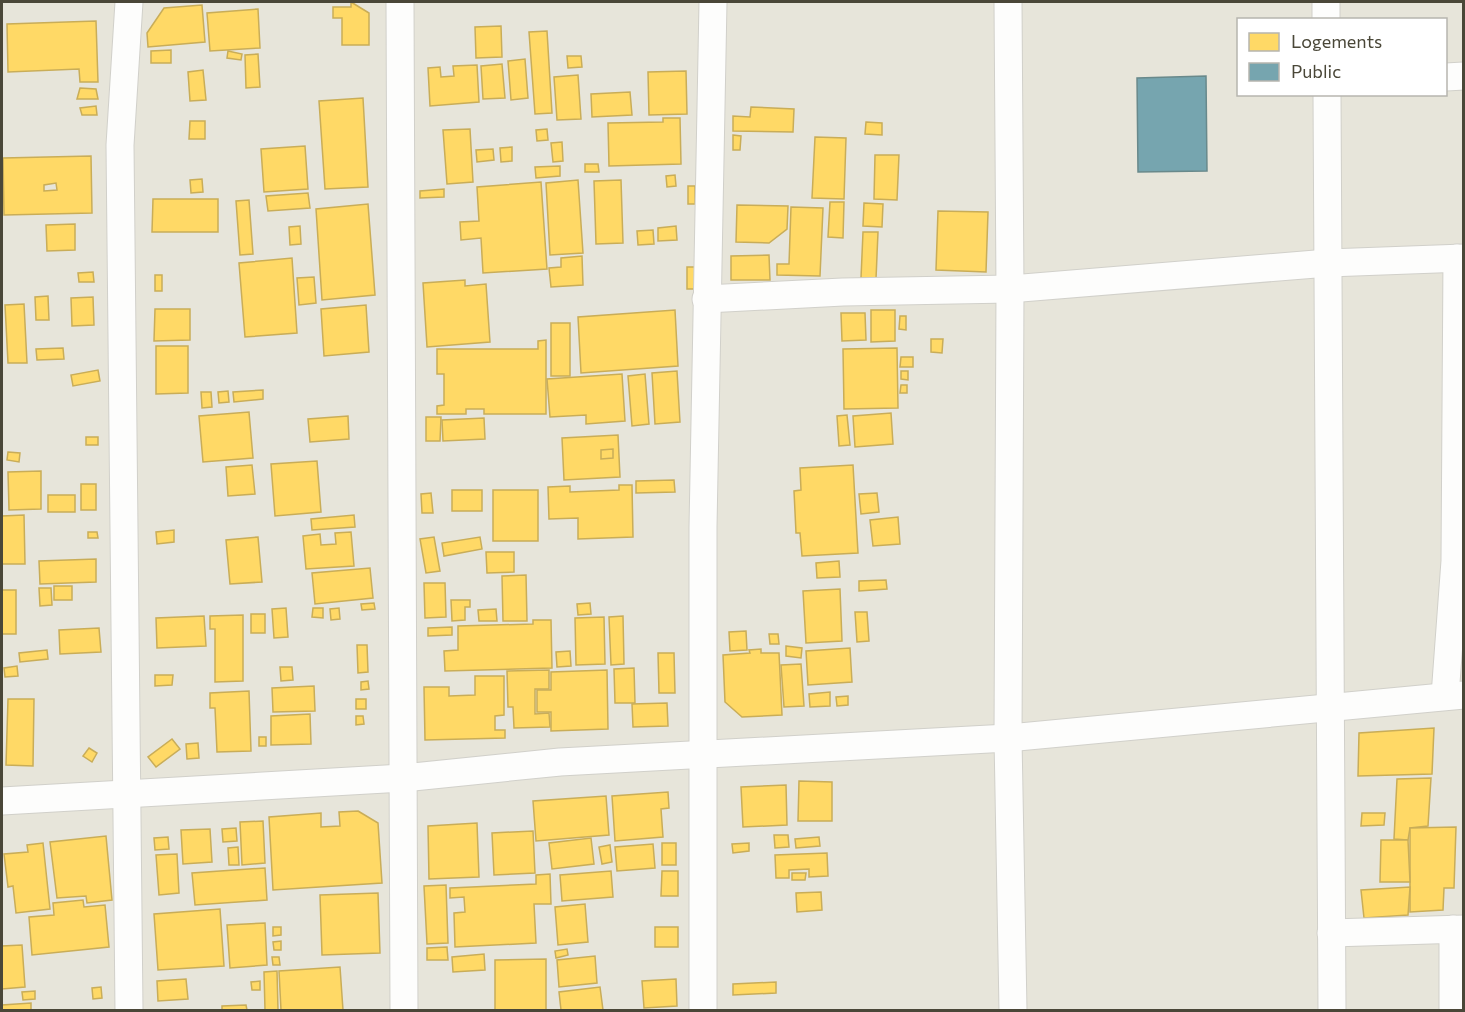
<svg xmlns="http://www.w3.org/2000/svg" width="1465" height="1012" viewBox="0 0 1465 1012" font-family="Commissioner,sans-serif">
<rect width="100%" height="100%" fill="#f3f2ed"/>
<path fill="#e7e5da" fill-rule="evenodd" d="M2,2H1463V1010H2ZM1238,20H1446V94H1238Z"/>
<g fill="#ffd966" stroke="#c9ad58" stroke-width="1.5" fill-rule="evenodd">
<polygon points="351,2 369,13 369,45 342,45 342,18 333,18 333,7 351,7"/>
<polygon points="202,5 205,42 148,47 147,33 164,8"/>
<polygon points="258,9 260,48 210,51 207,13"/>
<polygon points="96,21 98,82 80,82 79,69 8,72 7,24"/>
<polygon points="501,26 502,57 476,58 475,27"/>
<polygon points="547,31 552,113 535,114 529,32"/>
<polygon points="171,50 171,63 151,63 151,51"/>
<polygon points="228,51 242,54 241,60 227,58"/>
<polygon points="258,54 260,87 246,88 245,55"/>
<polygon points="567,56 581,56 582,67 568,68"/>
<polygon points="525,59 528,98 511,100 508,61"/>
<polygon points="502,64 505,98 483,99 481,66"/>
<polygon points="477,65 479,102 430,106 428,68 440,67 441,77 454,76 453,66"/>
<polygon points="203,70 206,100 190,101 188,72"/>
<polygon points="686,71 687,114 649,115 648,72"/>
<polygon points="578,75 581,119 557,120 554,77"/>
<polygon points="80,88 96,89 98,99 77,99"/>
<polygon points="630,92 632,115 592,117 591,94"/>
<polygon points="363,98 368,187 325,189 319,101"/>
<polygon points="96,106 97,115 82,115 80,108"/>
<polygon points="751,107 794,109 793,132 733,131 733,116 750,117"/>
<polygon points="663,118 680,118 681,164 609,166 608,123 663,122"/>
<polygon points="190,121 205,121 205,139 189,139"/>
<polygon points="866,122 882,123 882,135 865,134"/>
<polygon points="470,129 473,182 447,184 443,130"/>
<polygon points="547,129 548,140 537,141 536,130"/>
<polygon points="733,135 741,136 740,150 733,150"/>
<polygon points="815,137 846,138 844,199 812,198"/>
<polygon points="562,142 563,161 553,162 551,143"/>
<polygon points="305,146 308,189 264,192 261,149"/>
<polygon points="512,147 512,161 501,162 500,148"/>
<polygon points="493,149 494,160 477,162 476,150"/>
<polygon points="875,155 899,155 897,200 874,199"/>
<path d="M91,156L92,213L4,215L3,158ZM56,183L57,190L44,191V185Z"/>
<polygon points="585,164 598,164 599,172 585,172"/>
<polygon points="560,166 560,176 536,178 535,167"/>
<polygon points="675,175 676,186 667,187 666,176"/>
<polygon points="202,179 203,192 191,193 190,180"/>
<polygon points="578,180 583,253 550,255 546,183"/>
<polygon points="621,180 623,243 596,244 594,181"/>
<polygon points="541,182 547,269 483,273 481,238 461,240 460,222 479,221 477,187"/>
<rect x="688" y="186" width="7" height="18"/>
<polygon points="444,189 444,197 420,198 420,191"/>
<polygon points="308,193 310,208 268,211 266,196"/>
<polygon points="153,199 218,199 218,232 152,232"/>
<polygon points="249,200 253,254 240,255 236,201"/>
<polygon points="830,202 844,202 843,238 828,237"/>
<polygon points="864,203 883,204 882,227 863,226"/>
<polygon points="368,204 375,295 322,300 316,209"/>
<polygon points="737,205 788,206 787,229 769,243 736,242"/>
<polygon points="791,207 823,208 820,276 777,275 777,264 789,264"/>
<polygon points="938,211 988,212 986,272 936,270"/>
<polygon points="75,224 75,250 47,251 46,225"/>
<polygon points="300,226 301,244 290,245 289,227"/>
<polygon points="676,226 677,240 658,241 658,228"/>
<polygon points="653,230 654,244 638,245 637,231"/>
<polygon points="863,232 878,232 876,279 861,278"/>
<polygon points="769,255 770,280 731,280 731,256"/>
<polygon points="582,256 583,285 551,287 549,268 561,267 561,258"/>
<polygon points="292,258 297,333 245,337 239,263"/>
<polygon points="687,267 697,267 698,289 687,289"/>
<polygon points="93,272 94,282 79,282 78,273"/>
<rect x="155" y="275" width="7" height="16"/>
<polygon points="314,277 316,303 299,305 297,278"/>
<polygon points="465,280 465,286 486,284 490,342 427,347 423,283"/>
<polygon points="48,296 49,320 36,320 35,297"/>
<polygon points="93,297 94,325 72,326 71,298"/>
<polygon points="24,304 27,363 8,363 5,305"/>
<polygon points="366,305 369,352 324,356 321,309"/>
<polygon points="155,309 190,309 190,340 154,341"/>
<polygon points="675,310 678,366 581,373 578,317"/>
<polygon points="871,310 895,310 895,341 871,342"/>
<polygon points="841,313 865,313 866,340 842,341"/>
<polygon points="900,316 906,316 906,330 899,329"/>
<rect x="551" y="323" width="19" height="53"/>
<polygon points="931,339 943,339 942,353 931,352"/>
<polygon points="546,340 546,414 484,414 484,409 466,409 466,414 437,414 437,406 444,405 444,374 437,374 437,349 538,349 538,341"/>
<polygon points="156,346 188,346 188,393 156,394"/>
<polygon points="63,348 64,359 37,360 36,349"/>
<polygon points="897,348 898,408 844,409 843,349"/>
<polygon points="901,357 913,357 913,367 900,367"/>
<polygon points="98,370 100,381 73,386 71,375"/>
<polygon points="677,371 680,422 655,424 652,373"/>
<polygon points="901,371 908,371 908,380 901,379"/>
<polygon points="622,374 625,421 586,424 586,415 550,417 547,379"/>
<polygon points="645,374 649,424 632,426 628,376"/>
<polygon points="901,385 907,385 907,393 900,393"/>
<polygon points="263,390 263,399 234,402 233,392"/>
<polygon points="228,391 229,402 219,403 218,392"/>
<polygon points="201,392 211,392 212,407 202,408"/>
<polygon points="249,412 253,458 203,462 199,416"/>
<polygon points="891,413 893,444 855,447 853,416"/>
<polygon points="847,415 850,445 839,446 837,416"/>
<polygon points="348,416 349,439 310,442 308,419"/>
<polygon points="426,417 441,417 440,441 426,441"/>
<polygon points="484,418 485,439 443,441 442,420"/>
<polygon points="618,435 620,477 564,480 562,438"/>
<rect x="86" y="437" width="12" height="8"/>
<polygon points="613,449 613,458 601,459 601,450"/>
<polygon points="8,452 20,453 19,462 7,460"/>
<polygon points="317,461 321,512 275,516 271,464"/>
<polygon points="252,465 255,494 228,496 226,467"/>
<polygon points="853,465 858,553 802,556 800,533 796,533 794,491 801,490 800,468"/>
<polygon points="41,471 41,509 9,510 8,472"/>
<polygon points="674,480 675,492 636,493 636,481"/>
<rect x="81" y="484" width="15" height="26"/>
<polygon points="619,485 632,485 633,537 578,539 578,518 549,519 548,487 570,486 570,492 619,490"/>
<rect x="452" y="490" width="30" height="21"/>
<rect x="493" y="490" width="45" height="51"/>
<polygon points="431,493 433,513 422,513 421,494"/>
<polygon points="877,493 879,512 861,514 859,494"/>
<rect x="48" y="495" width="27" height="17"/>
<polygon points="24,515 25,564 2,564 2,516"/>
<polygon points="354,515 355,527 312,530 311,519"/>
<polygon points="898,517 900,544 873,546 870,520"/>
<polygon points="174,530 174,542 157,544 156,532"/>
<polygon points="88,532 97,532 98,538 88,538"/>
<polygon points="351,532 354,566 306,569 303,536 320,534 321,545 336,544 335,533"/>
<polygon points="258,537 262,582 230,584 226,540"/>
<polygon points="434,537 440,571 426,573 420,539"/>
<polygon points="480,537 482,549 444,556 442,543"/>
<polygon points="486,552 514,552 514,572 487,573"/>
<polygon points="96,559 96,582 40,584 39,561"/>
<polygon points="839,561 840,577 817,578 816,563"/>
<polygon points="370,568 373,598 315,604 312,573"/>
<polygon points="526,575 527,621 503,621 502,576"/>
<polygon points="886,580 887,589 859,591 859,581"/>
<polygon points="424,583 445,583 446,617 425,618"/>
<rect x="54" y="586" width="18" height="14"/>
<polygon points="39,588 51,588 52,605 40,606"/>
<polygon points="840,589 842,641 806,643 803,591"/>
<rect x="2" y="590" width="14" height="44"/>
<polygon points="451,600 470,600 470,607 465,607 465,620 452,621"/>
<polygon points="374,603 375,609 362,610 361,604"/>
<polygon points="590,603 591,614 578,615 577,604"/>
<polygon points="286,608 288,637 274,638 272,609"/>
<polygon points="313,608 323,608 323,618 312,617"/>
<polygon points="339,608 340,619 331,620 330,609"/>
<polygon points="496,609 497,621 479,621 478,610"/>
<polygon points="855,612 867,612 869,641 857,642"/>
<rect x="251" y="614" width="14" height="19"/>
<polygon points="243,615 243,681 215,682 215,629 210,629 210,616"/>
<polygon points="204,616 206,646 157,648 156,618"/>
<polygon points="623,616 624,664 611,665 609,617"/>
<polygon points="604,617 605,664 576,665 575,618"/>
<polygon points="533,620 551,620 552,668 445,671 444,651 458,650 458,626 533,624"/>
<polygon points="452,627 452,635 428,636 428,628"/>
<polygon points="99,628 101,652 60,654 59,630"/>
<polygon points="746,631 747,650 730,651 729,632"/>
<polygon points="769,634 778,634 779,644 770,644"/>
<polygon points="357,645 367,645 368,672 358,673"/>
<polygon points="786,646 802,648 801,658 786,656"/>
<polygon points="850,648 852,682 808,685 806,651"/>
<polygon points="761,649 761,653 779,653 782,715 742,717 725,702 723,655 750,653 749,650"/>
<polygon points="47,650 48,659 20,662 19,653"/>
<polygon points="570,651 571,666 557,667 556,652"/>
<polygon points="658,653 674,653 675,693 659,693"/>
<polygon points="801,664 804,706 784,707 781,665"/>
<polygon points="17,666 18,676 5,677 4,668"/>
<polygon points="280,667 292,667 293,680 281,681"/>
<polygon points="634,668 635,703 615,703 614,669"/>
<polygon points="549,670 549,689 535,689 535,714 549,713 550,727 514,728 513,707 508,707 507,671"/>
<polygon points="607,670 608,729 551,731 551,712 537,712 537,690 551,690 551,672"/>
<polygon points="155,675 173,675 172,685 155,686"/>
<polygon points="475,676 504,676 504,715 495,716 495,730 505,730 505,738 425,740 424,687 449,687 449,696 475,695"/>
<polygon points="368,681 369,689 361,690 361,682"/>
<polygon points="314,686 315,711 273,712 272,688"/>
<polygon points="249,691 251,751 217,752 215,708 210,708 210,693"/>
<polygon points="830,692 830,706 810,707 809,694"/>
<polygon points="848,696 848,705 837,706 836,697"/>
<polygon points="8,699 34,699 33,766 6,765"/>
<rect x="356" y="699" width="10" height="10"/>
<polygon points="667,703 668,726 633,727 632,704"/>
<polygon points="310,714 311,744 271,745 271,716"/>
<polygon points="356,716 363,716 364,724 356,725"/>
<polygon points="1434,728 1432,774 1358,776 1359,733"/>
<rect x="259" y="737" width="7" height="9"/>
<polygon points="172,739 180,749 156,767 148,757"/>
<polygon points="198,743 199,758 187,759 186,744"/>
<polygon points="89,748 97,753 92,762 83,756"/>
<polygon points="1431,778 1428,826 1410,828 1408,840 1394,839 1397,779"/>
<polygon points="799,781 832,782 832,821 798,821"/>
<polygon points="786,785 787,825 743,827 741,787"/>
<polygon points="668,792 669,808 661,809 663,837 615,841 612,796"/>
<polygon points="606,796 609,835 536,841 533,801"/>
<polygon points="358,811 378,823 382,883 273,890 269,817 321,813 321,827 340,826 339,812"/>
<polygon points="1362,813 1385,813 1384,825 1361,826"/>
<polygon points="263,821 265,863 242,865 240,822"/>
<polygon points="477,823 479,877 429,879 428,826"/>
<polygon points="1456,827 1454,888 1444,888 1443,910 1410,912 1410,828"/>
<polygon points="236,828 237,841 223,842 222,829"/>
<polygon points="210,829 212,862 183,864 181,830"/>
<polygon points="533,831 535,873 494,875 492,833"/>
<polygon points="774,835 788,835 789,847 775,848"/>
<polygon points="106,836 112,900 87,903 86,896 57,898 50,842"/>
<polygon points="168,837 169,849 155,850 154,838"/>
<polygon points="819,837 820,846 796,848 795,839"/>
<polygon points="591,838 594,864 552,869 549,843"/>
<polygon points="1381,840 1408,840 1410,882 1380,882"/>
<polygon points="43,843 50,909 16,913 13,886 8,887 4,854 28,852 27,845"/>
<rect x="662" y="843" width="14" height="22"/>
<polygon points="749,843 749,851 733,853 732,844"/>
<polygon points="653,844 655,868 617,871 615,847"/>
<polygon points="610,845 612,862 602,864 599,847"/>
<polygon points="238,847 239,865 229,865 228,848"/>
<polygon points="827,853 828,876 809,877 809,869 789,870 789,878 776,878 775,855"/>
<polygon points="177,854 179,893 159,895 156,855"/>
<polygon points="265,868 267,900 195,905 192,873"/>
<polygon points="611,871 613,897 562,901 560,875"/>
<polygon points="662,871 678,871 678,896 661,896"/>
<polygon points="792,873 806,873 805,880 792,880"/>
<polygon points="550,874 551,904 534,904 536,943 455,947 454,913 465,912 464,897 450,898 450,888 536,884 536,875"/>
<polygon points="446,885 448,943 427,944 424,886"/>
<polygon points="1410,887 1408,915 1364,918 1361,890"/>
<polygon points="821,892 822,910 797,912 796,893"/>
<polygon points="378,893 380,953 322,955 320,895"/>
<polygon points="83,900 84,907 105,905 109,947 32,955 29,917 54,915 53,903"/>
<polygon points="585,904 588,942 558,945 555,907"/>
<polygon points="220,909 224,966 158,970 154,914"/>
<polygon points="265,923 267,965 230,968 227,925"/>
<polygon points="273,927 281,927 281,935 273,936"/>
<rect x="655" y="927" width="23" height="20"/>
<polygon points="281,941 281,950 274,950 273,942"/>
<polygon points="22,945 25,987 2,989 2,946"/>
<polygon points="447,947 448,960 427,960 427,948"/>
<polygon points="567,949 568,955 556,958 555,951"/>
<polygon points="484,954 485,970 453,972 452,957"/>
<polygon points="595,956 597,983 559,987 557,960"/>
<polygon points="272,957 279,957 280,965 273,965"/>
<polygon points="546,959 546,1010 495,1010 495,960"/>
<polygon points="340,967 343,1010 281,1010 279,971"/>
<polygon points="277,971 278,1010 265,1010 264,972"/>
<polygon points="186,979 188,999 158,1001 157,981"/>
<polygon points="676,979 677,1006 644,1008 642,981"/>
<polygon points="260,981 260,990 252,990 251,982"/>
<polygon points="776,982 776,993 733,995 733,984"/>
<polygon points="101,987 102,998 93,999 92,988"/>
<polygon points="600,987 603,1010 561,1010 559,992"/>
<polygon points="35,991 35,999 23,1000 22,992"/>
<polygon points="31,1003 31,1010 2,1010 2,1005"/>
<polygon points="246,1005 247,1010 222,1010 222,1006"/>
</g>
<polygon fill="#76a5af" stroke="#69898b" stroke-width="1.5" points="1206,76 1207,171 1138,172 1137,78"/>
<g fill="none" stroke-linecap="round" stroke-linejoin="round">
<g stroke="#d1d0ca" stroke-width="29">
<g id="minor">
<polyline points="400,2 404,1010"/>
<polyline points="1008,2 1010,289 1008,738 1013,1010"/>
<polyline points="1326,2 1326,20"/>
<polyline points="1446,77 1464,76"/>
<polyline points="1327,94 1332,1010"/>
<polyline points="706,299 843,292 1010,289 1328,263 1464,258"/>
<polyline points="1445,696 1455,561 1457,258"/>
<polyline points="2,801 403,778 560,762 1008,738 1464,695"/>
<polyline points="1453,929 1453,1010"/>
<polyline points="1331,933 1464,929"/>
<polyline points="129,1010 120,145 129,2"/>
<polyline points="703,1010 703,527 713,2"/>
</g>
</g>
<use href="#minor" stroke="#fdfdfc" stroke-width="27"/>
</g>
<rect width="1465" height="1012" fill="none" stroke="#4a4738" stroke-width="6"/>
<rect x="1237" y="18" width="210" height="78" fill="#ffffff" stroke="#b7b5af" stroke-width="1.5"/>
<rect x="1249" y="33" width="30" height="18" fill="#ffd966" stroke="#b7b5af" stroke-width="1.5"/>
<text x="1291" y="48" font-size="18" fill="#4a4738">Logements</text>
<rect x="1249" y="63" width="30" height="18" fill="#76a5af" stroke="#b7b5af" stroke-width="1.5"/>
<text x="1291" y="78" font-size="18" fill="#4a4738">Public</text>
</svg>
